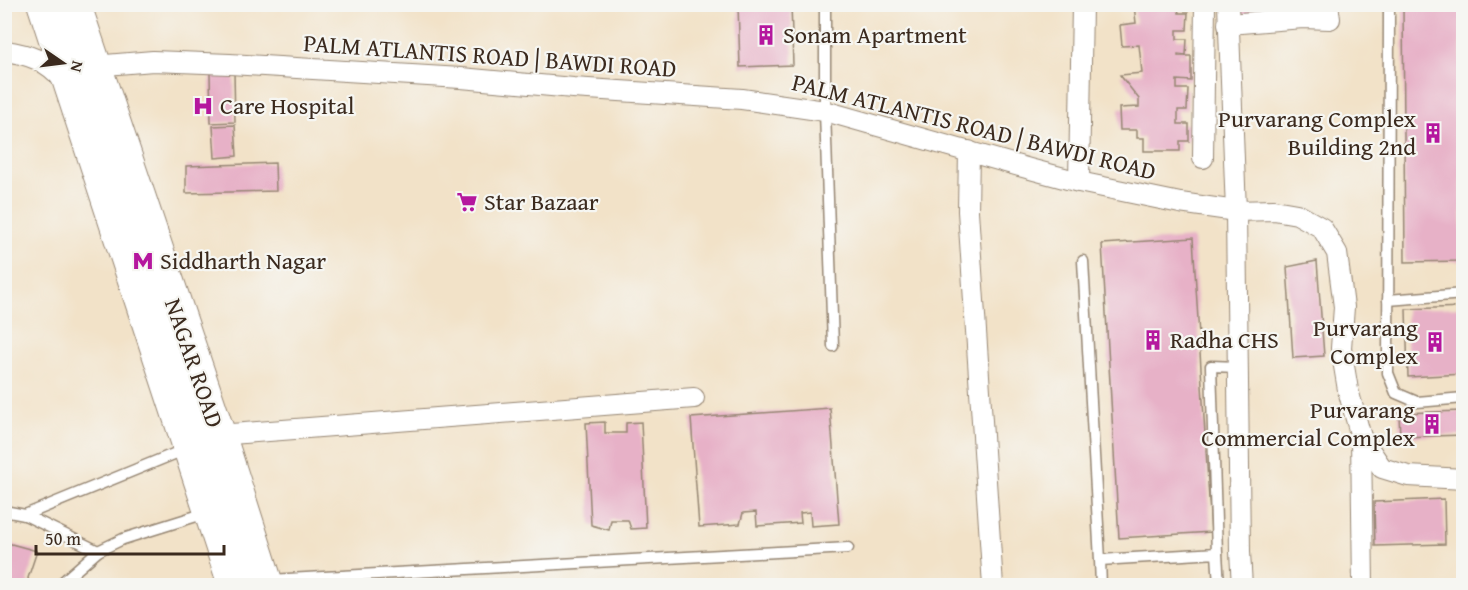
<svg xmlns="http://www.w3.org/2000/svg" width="1468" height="590" viewBox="0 0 1468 590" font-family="'Gentium Book Plus',serif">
<rect width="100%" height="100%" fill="#f6f6f2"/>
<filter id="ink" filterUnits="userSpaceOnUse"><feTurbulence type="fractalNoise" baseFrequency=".0167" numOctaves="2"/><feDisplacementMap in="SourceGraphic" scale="12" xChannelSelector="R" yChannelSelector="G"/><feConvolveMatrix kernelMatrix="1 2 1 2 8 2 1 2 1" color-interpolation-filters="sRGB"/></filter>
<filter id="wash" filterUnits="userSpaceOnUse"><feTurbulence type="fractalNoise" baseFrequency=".008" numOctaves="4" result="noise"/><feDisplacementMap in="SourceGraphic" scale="24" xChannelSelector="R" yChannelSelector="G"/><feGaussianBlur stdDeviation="1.35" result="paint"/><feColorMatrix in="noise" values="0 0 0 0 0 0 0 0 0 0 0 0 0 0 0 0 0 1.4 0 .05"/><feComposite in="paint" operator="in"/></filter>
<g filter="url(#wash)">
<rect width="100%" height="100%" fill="#f2e2c8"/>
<g id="blocks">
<g fill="#e7b1c7">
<polygon points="738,4 791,4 793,65 740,67"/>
<polygon points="1233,4 1314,4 1313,14 1234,16"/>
<polygon points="1403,4 1461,4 1462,261 1405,262"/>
<polygon points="1134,5 1177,5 1179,13 1188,13 1187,30 1177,30 1177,39 1187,39 1186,55 1178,54 1178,56 1191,56 1191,81 1177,80 1177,89 1188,89 1187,110 1178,110 1178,124 1189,124 1189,141 1180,141 1180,151 1144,151 1144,138 1137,138 1137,130 1120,130 1119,108 1139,107 1139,99 1120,75 1142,73 1139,45 1122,46 1120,25 1136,23"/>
<polygon points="234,72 235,122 211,123 210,73"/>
<polygon points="235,125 237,156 215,158 213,126"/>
<polygon points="275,163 276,191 186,193 186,166"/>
<polygon points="1193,238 1211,532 1119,538 1102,244"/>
<polygon points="1317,261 1324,356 1293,358 1287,267"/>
<polygon points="1464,307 1464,374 1408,377 1406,309"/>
<polygon points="830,408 839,524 811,526 810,512 800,513 801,523 757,526 756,512 743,513 740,524 699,527 691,418"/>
<polygon points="1464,411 1464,435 1400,437 1399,413"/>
<polygon points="605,422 605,433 626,433 626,423 641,422 646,528 631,529 628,520 611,520 609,530 591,525 586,423"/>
<polygon points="1444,499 1445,544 1375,546 1374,502"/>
<polygon points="4,542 37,551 28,578 30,586 4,586"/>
</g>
</g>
</g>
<g filter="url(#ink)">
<use href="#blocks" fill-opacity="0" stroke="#968673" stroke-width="1.5"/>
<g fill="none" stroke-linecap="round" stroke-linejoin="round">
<g stroke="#968673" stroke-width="13">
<g id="lane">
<polyline points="825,4 825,111 833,346"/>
<polyline points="1389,4 1388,373 1396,393 1417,402 1464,398"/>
<polyline points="1083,261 1100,560"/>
<polyline points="1388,300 1464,294"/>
<polyline points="4,511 25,515 186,449"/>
<polyline points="25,515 98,551"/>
<polyline points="1217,553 1211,366 1238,367"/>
<polyline points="270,580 848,548"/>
<polyline points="58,586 98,551 123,539 206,513"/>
<polyline points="1101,586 1100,560 1217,553 1219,586"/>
</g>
</g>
<g stroke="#968673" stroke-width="22">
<g id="street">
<polyline points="1228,4 1236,211 1240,552 1242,586"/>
<polyline points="1228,24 1303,18 1330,19 1328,4"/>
<path d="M4,51C28,54 49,61 64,81"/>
<polyline points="94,66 153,61 230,64 461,78 573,88 742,99 825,111 1030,169 1079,182 1180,203 1236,211 1274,210 1297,214 1322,228 1337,253 1344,307 1341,348 1348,390 1361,437 1382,468 1408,476 1464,479"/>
<polyline points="969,151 968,211 993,586"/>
<polyline points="1203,158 1205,4"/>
<polyline points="1079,182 1082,4"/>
<polyline points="219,435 694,398"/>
<polyline points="1361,437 1363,586"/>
</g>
</g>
<g stroke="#968673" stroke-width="35">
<g id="highway">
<polyline points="44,4 235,586"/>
<polyline points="74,4 219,435 267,586"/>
</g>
</g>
<use href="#lane" stroke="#fff" stroke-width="10"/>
<use href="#street" stroke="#fff" stroke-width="20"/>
<use href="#highway" stroke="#fff" stroke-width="33"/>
</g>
</g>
<defs>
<g id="building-bare" transform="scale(1.62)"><path d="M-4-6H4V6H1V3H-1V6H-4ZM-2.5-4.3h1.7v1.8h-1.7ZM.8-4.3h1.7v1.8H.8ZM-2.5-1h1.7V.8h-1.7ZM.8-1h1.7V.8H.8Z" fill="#b5179e" stroke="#f6f6f2" stroke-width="2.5" paint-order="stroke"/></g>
<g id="hospital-bare" transform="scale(1.62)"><path d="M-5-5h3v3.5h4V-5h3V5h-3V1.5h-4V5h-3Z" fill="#b5179e" stroke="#f6f6f2" stroke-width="2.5" paint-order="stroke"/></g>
<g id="supermarket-bare" transform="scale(1.62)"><path d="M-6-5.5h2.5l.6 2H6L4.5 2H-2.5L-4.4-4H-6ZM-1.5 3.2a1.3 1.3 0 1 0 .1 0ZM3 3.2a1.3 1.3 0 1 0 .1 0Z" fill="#b5179e" stroke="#f6f6f2" stroke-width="2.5" paint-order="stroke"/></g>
<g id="metro-bare" transform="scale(1.62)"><path d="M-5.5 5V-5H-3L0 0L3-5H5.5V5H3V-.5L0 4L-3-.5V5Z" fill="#b5179e" stroke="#f6f6f2" stroke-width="2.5" paint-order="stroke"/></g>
</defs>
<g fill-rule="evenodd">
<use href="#building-bare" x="766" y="35"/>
<use href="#hospital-bare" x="203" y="106"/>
<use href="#building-bare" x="1433" y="133"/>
<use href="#supermarket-bare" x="467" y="202"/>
<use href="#metro-bare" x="143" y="261"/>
<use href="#building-bare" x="1153" y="340"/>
<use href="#building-bare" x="1435" y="342"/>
<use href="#building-bare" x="1432" y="424"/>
</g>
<g text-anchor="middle" stroke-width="4.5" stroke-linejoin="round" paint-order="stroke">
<g font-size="24" fill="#3b2a1e" stroke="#f6f6f2" text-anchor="start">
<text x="783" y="43">Sonam Apartment</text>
<text x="220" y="114">Care Hospital</text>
<text x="1416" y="127" text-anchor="end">Purvarang Complex<tspan x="1416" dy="28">Building 2nd</tspan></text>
<text x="484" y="210">Star Bazaar</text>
<text x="160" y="269">Siddharth Nagar</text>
<text x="1418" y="336" text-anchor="end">Purvarang<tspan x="1418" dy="28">Complex</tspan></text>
<text x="1170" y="348">Radha CHS</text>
<text x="1415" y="418" text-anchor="end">Purvarang<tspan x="1415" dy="28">Commercial Complex</tspan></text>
</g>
<g font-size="24" fill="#3b2a1e" stroke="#f6f6f2">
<text transform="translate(490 56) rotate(4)" y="8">PALM ATLANTIS ROAD | BAWDI ROAD</text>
<text transform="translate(974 127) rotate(14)" y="8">PALM ATLANTIS ROAD | BAWDI ROAD</text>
<text transform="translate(194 363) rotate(71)" y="8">NAGAR ROAD</text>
</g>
</g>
<rect width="1468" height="590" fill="none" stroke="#f6f6f2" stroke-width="24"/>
<g transform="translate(63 63) rotate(104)" stroke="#f6f6f2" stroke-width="4.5" paint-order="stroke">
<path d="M0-4.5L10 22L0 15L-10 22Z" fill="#3b2a1e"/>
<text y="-9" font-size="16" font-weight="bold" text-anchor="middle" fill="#3b2a1e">N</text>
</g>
<path d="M36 545v9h188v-9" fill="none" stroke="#3b2a1e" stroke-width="3"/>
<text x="45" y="545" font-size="18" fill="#3b2a1e" stroke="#f6f6f2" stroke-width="4.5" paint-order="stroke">50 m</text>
</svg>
